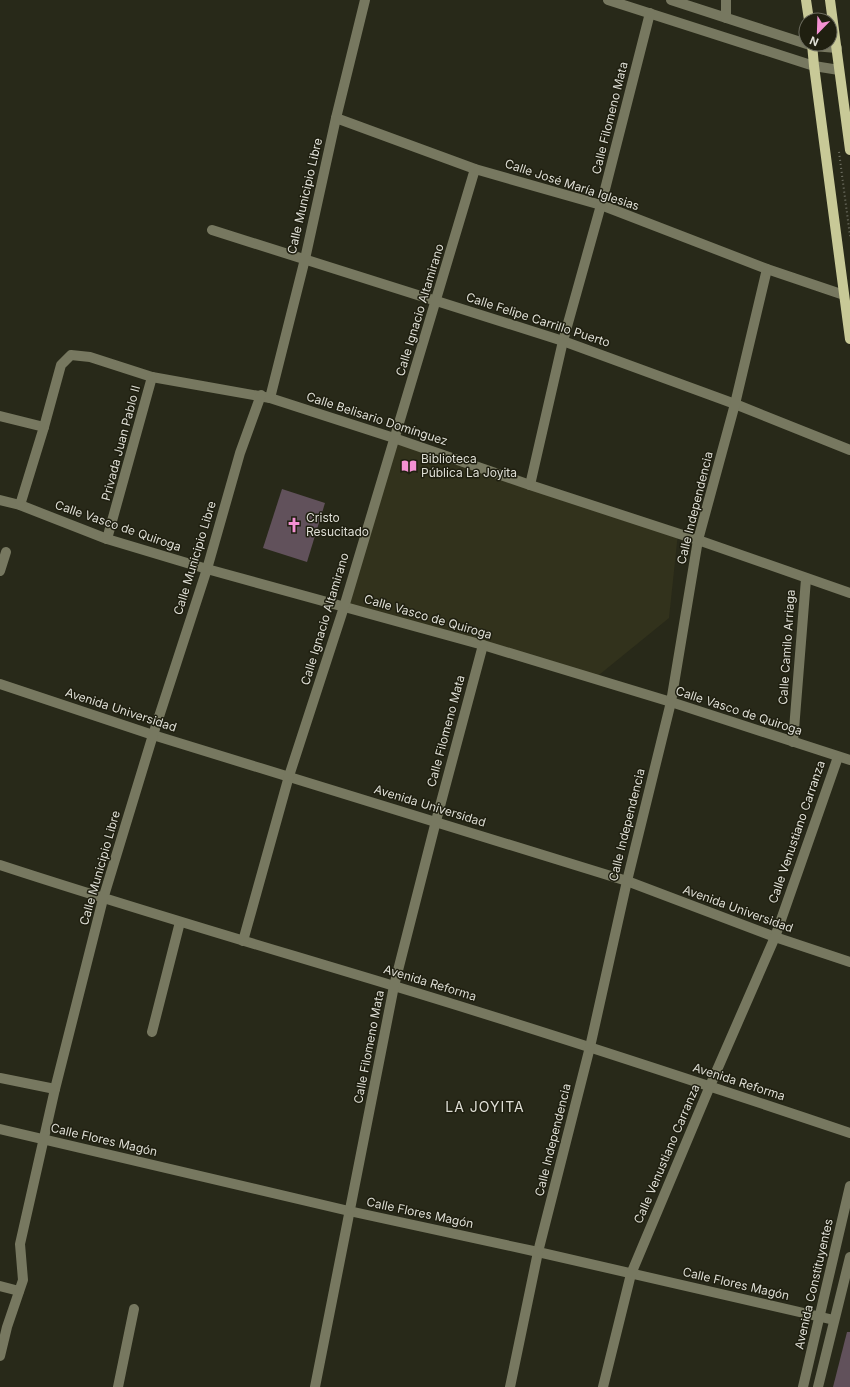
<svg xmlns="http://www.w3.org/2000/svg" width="850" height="1387" viewBox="0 0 850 1387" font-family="Inter,sans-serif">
<rect width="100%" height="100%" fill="#282919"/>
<polygon fill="#32321c" points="394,438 678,533 669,618 594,679 344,607"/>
<g fill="#61515b">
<polygon points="282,489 325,503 307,562 263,548"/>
<polygon points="847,1332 850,1332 850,1387 833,1387"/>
</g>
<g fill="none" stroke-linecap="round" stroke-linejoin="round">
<polyline stroke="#737467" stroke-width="2" stroke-dasharray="1 3" stroke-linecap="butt" points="839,152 850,236"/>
<g stroke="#777860" stroke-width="10">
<polyline points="608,0 814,66 839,70"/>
<polyline points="671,0 813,46 837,48"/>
<polyline points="726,0 726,18"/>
<polyline points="336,118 475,169 601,205 767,269 844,295"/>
<polyline points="212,230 563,341 735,404 850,450"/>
<polyline points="270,398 305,259 336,118 365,0"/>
<polyline points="0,416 44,427"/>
<polyline points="530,485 563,341 601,205 650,13"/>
<polyline points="0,500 20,505 107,539 207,569 483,645 671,702 850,760"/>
<polyline points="20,505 44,427 61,365 71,355 90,357 152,377 270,398 394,438 530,485 698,540 850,593"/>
<polyline points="107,539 152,377"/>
<polyline points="0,571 6,552"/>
<polyline points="0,684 153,735 627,881 775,937 850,962"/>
<polyline points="793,742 806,579"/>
<path d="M0,865C131,908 262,946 394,986C547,1032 698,1082 850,1133"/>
<polyline points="243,941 289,776 344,607 475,169"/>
<polyline points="152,1032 180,922"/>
<polyline points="0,1078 55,1089"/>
<polyline points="0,1129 349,1211 538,1252 834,1320"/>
<polyline points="0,1286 19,1291"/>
<polyline points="0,1356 7,1327 23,1280 20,1244 55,1089 103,899 153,735 207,569 240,453 261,395"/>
<polyline points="118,1387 134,1309"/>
<polyline points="315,1387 394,986 436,821 483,645"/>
<polyline points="510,1387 538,1252 590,1047 627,881 671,702 698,540 735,404 767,269"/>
<polyline points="603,1387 631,1274 710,1086 775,937 838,757"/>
<polyline points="803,1387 850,1186"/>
<polyline points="818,1387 850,1257"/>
</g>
<g stroke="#c8c997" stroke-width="10">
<polyline points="806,0 809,20"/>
<polyline points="830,0 850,150"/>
<polyline points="812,44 814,66 850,339"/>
</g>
</g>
<defs>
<g id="library-bare" transform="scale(1.2)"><path d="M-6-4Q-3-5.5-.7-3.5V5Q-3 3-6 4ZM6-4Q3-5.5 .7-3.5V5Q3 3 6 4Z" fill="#f491d3" stroke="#1f1f10" stroke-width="2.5" paint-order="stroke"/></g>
<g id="church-bare" transform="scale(1.2)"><path d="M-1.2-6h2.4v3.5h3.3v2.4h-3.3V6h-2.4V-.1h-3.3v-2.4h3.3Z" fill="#f491d3" stroke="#1f1f10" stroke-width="2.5" paint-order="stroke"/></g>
</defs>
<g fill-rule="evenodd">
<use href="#library-bare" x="409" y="466"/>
<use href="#church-bare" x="294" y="525"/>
</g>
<g text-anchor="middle" stroke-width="3" stroke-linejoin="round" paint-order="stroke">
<g font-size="12" fill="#dfdfd6" stroke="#1f1f10">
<text transform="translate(610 118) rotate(-76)" y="4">Calle Filomeno Mata</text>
<text transform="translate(572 185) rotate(18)" y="4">Calle José María Iglesias</text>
<text transform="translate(305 196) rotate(-77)" y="4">Calle Municipio Libre</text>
<text transform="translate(420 310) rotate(-73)" y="4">Calle Ignacio Altamirano</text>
<text transform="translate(538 320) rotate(18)" y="4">Calle Felipe Carrillo Puerto</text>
<text transform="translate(377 419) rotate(18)" y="4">Calle Belisario Domínguez</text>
<text transform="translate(121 443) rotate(-75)" y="4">Privada Juan Pablo II</text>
<text transform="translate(695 508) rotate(-76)" y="4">Calle Independencia</text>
<text transform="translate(118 526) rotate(19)" y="4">Calle Vasco de Quiroga</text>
<text transform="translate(195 558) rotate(-73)" y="4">Calle Municipio Libre</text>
<text transform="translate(428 617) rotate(16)" y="4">Calle Vasco de Quiroga</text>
<text transform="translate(325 619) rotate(-73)" y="4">Calle Ignacio Altamirano</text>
<text transform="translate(787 647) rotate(-86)" y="4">Calle Camilo Arriaga</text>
<text transform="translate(121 710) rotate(18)" y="4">Avenida Universidad</text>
<text transform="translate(739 711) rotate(18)" y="4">Calle Vasco de Quiroga</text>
<text transform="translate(446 731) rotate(-75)" y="4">Calle Filomeno Mata</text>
<text transform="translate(430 806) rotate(17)" y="4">Avenida Universidad</text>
<text transform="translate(627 825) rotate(-76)" y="4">Calle Independencia</text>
<text transform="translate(797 832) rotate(-71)" y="4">Calle Venustiano Carranza</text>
<text transform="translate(100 868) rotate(-74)" y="4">Calle Municipio Libre</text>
<text transform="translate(738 909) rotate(20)" y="4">Avenida Universidad</text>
<text transform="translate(430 983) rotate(17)" y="4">Avenida Reforma</text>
<text transform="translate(369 1047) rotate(-79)" y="4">Calle Filomeno Mata</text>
<text transform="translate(739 1082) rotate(18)" y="4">Avenida Reforma</text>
<text transform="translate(104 1140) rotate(13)" y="4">Calle Flores Magón</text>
<text transform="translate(553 1140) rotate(-76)" y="4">Calle Independencia</text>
<text transform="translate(667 1154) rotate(-67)" y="4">Calle Venustiano Carranza</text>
<text transform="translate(420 1213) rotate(12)" y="4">Calle Flores Magón</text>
<text transform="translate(736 1284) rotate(13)" y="4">Calle Flores Magón</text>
<text transform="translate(814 1284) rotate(-77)" y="4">Avenida Constituyentes</text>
</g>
<g font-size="12" fill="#dfdfd6" stroke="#1f1f10" text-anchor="start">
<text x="421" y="463">Biblioteca<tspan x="421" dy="14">Pública La Joyita</tspan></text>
<text x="306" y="522">Cristo<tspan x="306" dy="14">Resucitado</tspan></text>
</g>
<g font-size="14" letter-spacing="1" fill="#dfdfd6" stroke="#1f1f10">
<text x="485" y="1112">LA JOYITA</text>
</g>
</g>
<g transform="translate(818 32) rotate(203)"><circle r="19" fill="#1f1f10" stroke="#6c6c5f"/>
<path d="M0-3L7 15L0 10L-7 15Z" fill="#f491d3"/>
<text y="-6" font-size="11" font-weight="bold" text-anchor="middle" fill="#dfdfd6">N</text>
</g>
</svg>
